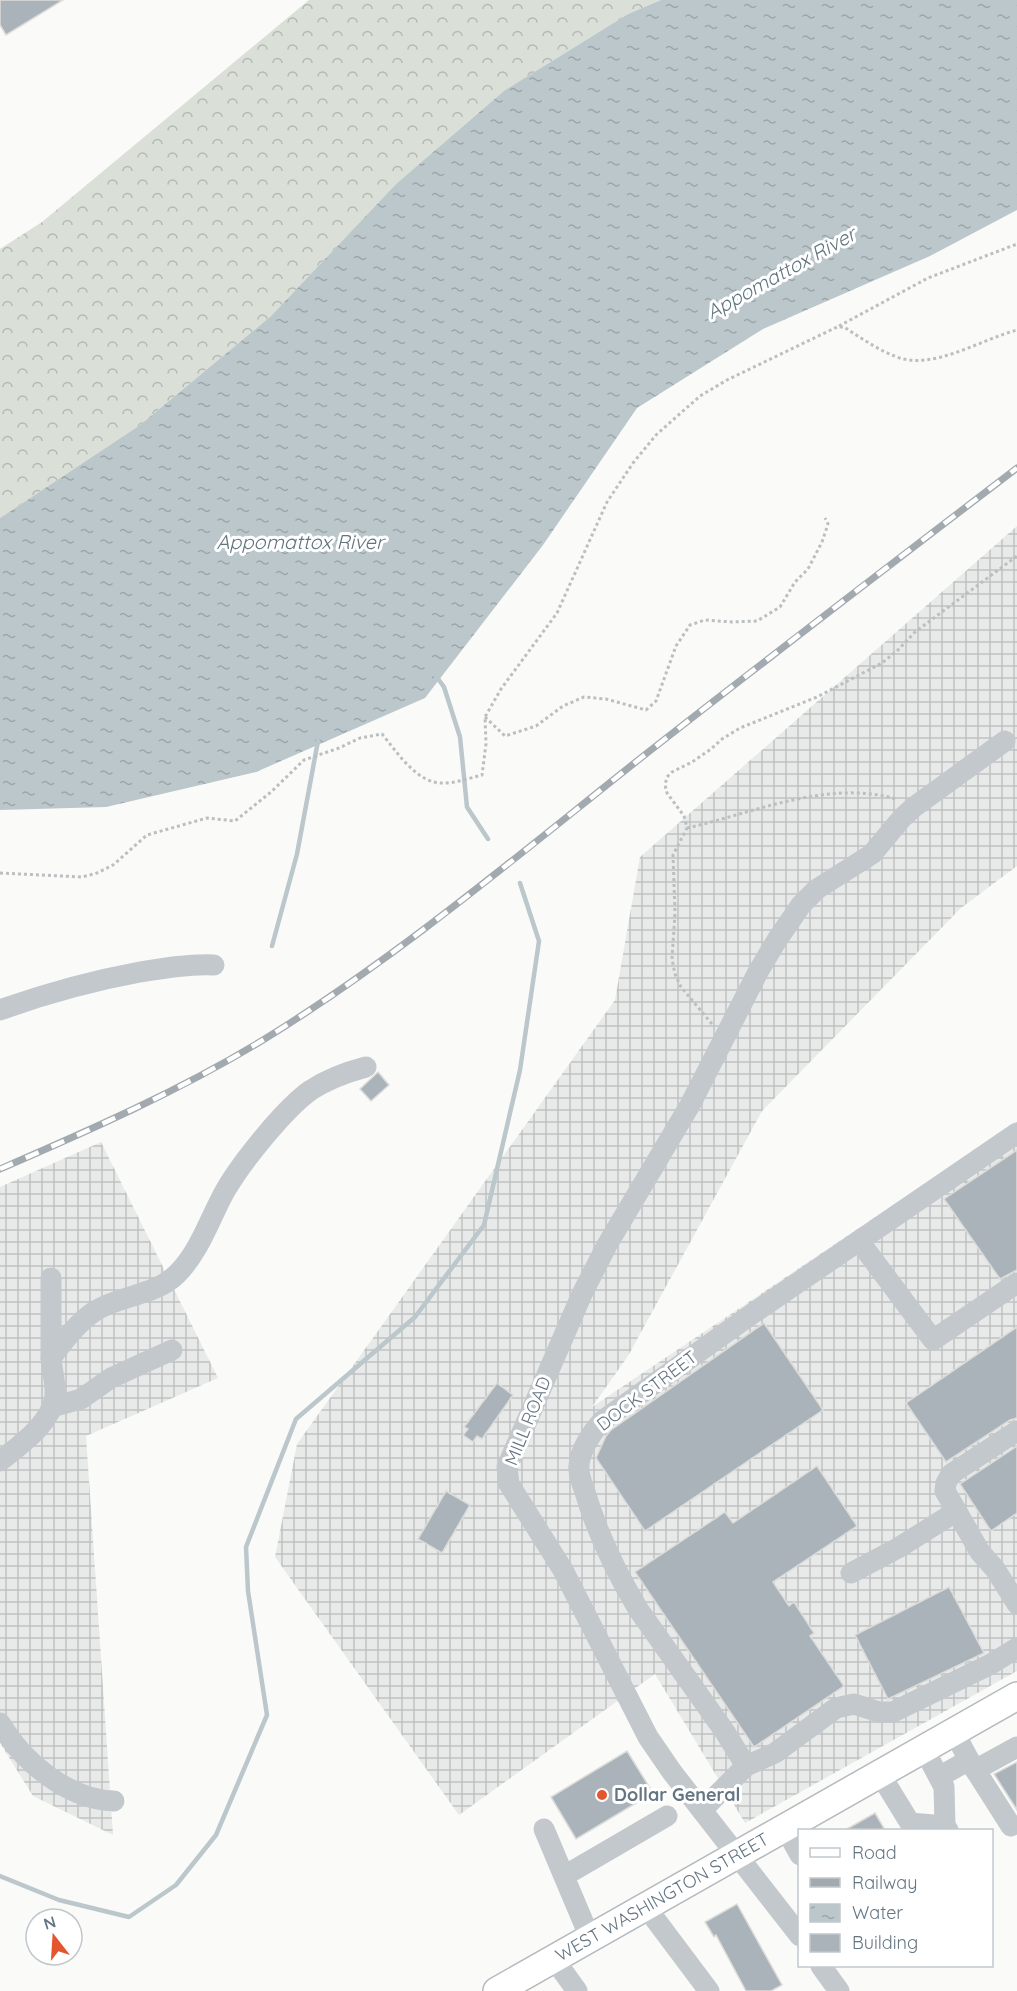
<svg xmlns="http://www.w3.org/2000/svg" width="1017" height="1991" viewBox="0 0 1017 1991" font-family="Quicksand,sans-serif">
<defs>
<pattern id="industrial-grid" width="8" height="8" patternUnits="userSpaceOnUse" patternTransform="scale(1.5)"><rect width="8" height="8" fill="#e8e9e9"/><path d="M0 4h8M4 0v8" fill="none" stroke="#c0c1c2"/></pattern>
<pattern id="forest-crowns" width="20" height="18" patternUnits="userSpaceOnUse" patternTransform="scale(1.5)"><rect width="20" height="18" fill="#dadfd7"/><path d="M2 6a3 3 0 1 1 6 0M12 15a3 3 0 1 1 6 0" fill="none" stroke="#b4b9b4"/></pattern>
<pattern id="water-ripples" width="26" height="14" patternUnits="userSpaceOnUse" patternTransform="scale(1.5)"><rect width="26" height="14" fill="#bbc7cb"/><path d="M2 4q2-2 4 0t4 0M15 11q2-2 4 0t4 0" fill="none" stroke="#9ca6aa"/></pattern>
</defs>
<rect width="100%" height="100%" fill="#fafaf8"/>
<g fill="url(#industrial-grid)">
<polygon points="1017,526 1017,866 961,908 762,1111 628,1356 592,1407 1017,1122 1017,1671 745,1823 655,1674 459,1815 275,1557 297,1444 615,1000 640,857"/>
<polygon points="101,1142 218,1378 86,1436 113,1835 33,1796 0,1743 0,1187"/>
</g>
<polygon fill="url(#forest-crowns)" points="309,0 661,0 628,14 505,90 396,184 271,316 140,425 0,518 0,249 42,222"/>
<polygon fill="url(#water-ripples)" points="661,0 1017,0 1017,210 930,256 763,329 637,408 543,545 425,698 256,772 106,807 0,810 0,518 140,425 271,316 396,184 505,90 628,14"/>
<g fill="none" stroke-linecap="round" stroke-linejoin="round">
<g stroke="#bbc7cb" stroke-width="4.5">
<polyline points="436,676 444,687 460,737 467,807 488,839"/>
<polyline points="272,946 297,854 318,741"/>
<polyline points="0,1876 59,1900 129,1917 176,1885 216,1835 267,1715 248,1591 246,1547 296,1419 415,1317 484,1225 520,1070 539,941 520,883"/>
</g>
</g>
<g fill="#aab3b9" stroke="#dcdcda" stroke-width="1.5">
<polygon points="0,0 63,0 6,35 0,25"/>
<polygon points="378,1072 389,1085 371,1101 360,1089"/>
<polygon points="1017,1150 1017,1270 1000,1279 944,1199"/>
<polygon points="764,1323 823,1410 645,1531 596,1458 606,1436 611,1430"/>
<polygon points="1017,1327 1017,1418 1010,1420 946,1462 906,1403"/>
<polygon points="497,1383 513,1395 482,1439 477,1436 473,1442 463,1435 468,1429 464,1427"/>
<polygon points="1017,1446 1017,1513 991,1531 960,1484"/>
<polygon points="817,1466 857,1526 773,1582 789,1606 794,1602 814,1633 810,1636 844,1686 754,1747 635,1572 725,1512 733,1523"/>
<polygon points="446,1491 470,1505 442,1553 418,1539"/>
<polygon points="949,1587 984,1653 888,1699 855,1635"/>
<polygon points="627,1751 653,1793 576,1839 551,1797"/>
<polygon points="1017,1762 1017,1810 994,1774"/>
<polygon points="875,1813 885,1830 845,1830"/>
<polygon points="737,1904 782,1985 771,1991 746,1991 716,1935 714,1937 705,1922"/>
</g>
<g fill="none" stroke-linecap="round" stroke-linejoin="round">
<g stroke="#b5babe" stroke-width="30">
<g id="major">
<path id="s1" d="M497,1991L1017,1696"/>
</g>
</g>
<g stroke="#bbbfc2" stroke-width="3" stroke-dasharray="3 3" stroke-linecap="butt">
<polyline points="839,326 928,278 1017,244"/>
<polyline points="485,717 505,736 536,726 563,706 584,697 606,699 646,710 656,701 676,646 690,625 705,620 732,622 757,621 780,607 795,582 808,569 822,542 828,524 825,518"/>
<path d="M687,828C754,813 828,779 896,799"/>
<path d="M0,873L82,877L97,873L113,865L147,835L207,818L235,821L271,792L304,760L339,748L360,738L382,734C397,752 418,785 444,783C456,783 470,778 482,775L486,744L485,717L501,689L557,613L607,502L633,463L656,435L700,396L727,380L837,327H844C861,338 878,350 897,357C932,371 982,339 1017,330"/>
<polyline points="712,1024 681,987 675,974 672,959 675,913 673,855 687,828 684,816 667,793 665,785 667,777 672,772 692,762 711,749 722,739 740,728 817,697 882,663 898,650 915,632 1017,556"/>
</g>
<g stroke="#c3c8cc" stroke-width="21">
<path d="M0,1010C47,993 91,981 140,972C165,968 189,964 214,965"/>
<polyline points="859,1241 933,1340 1017,1283"/>
<polyline points="51,1278 51,1358"/>
<polyline points="52,1407 81,1399 111,1378 172,1350"/>
<polyline points="1017,1431 951,1474 946,1483 945,1491 980,1552 995,1569 1017,1604"/>
<path d="M0,1461C20,1445 51,1424 55,1396C56,1384 52,1371 51,1358C64,1341 77,1323 95,1311C120,1295 155,1296 177,1274C200,1251 210,1218 225,1191C241,1163 285,1108 311,1090C328,1079 347,1072 366,1067"/>
<polyline points="851,1573 898,1548 957,1511"/>
<path d="M0,1723C22,1761 68,1800 114,1801"/>
<polyline points="924,1749 944,1787 945,1826"/>
<polyline points="969,1760 1011,1826"/>
<path d="M746,1766L725,1732L638,1609C616,1572 597,1533 585,1492C582,1483 578,1475 579,1465C580,1450 592,1432 602,1421L752,1314L1017,1133"/>
<polyline points="975,1770 1017,1747"/>
<polyline points="880,1774 910,1823 945,1826 948,1830"/>
<polyline points="939,1777 969,1760 954,1732"/>
<polyline points="702,1810 746,1766 775,1753 836,1708 854,1704 879,1712 893,1712 991,1664 1017,1648"/>
<polyline points="785,1828 800,1855"/>
<polyline points="544,1829 590,1938"/>
<polyline points="564,1876 667,1816"/>
<polyline points="646,1907 709,1991"/>
<polyline points="800,1936 672,1772 648,1737 563,1570 509,1484 507,1467 582,1294 607,1245 690,1105 758,972 777,940 801,905 817,889 872,854 902,818 914,807 1005,741"/>
<polyline points="554,1959 577,1991"/>
<polyline points="821,1966 839,1991"/>
</g>
<use href="#major" stroke="#fff" stroke-width="27"/>
<g stroke="#a2aab0" stroke-width="7">
<path id="rail" d="M0,1169C90,1130 179,1091 263,1040C395,959 516,857 637,761C763,662 890,565 1017,468"/>
</g>
<use href="#rail" stroke="#fff" stroke-width="4.5" stroke-dasharray="14" stroke-linecap="butt"/>
</g>
<circle fill="#e4572e" stroke="#fff" stroke-width="2" cx="602" cy="1795" r="6"/>
<g text-anchor="middle" stroke-width="6" stroke-linejoin="round" paint-order="stroke">
<g font-size="18" fill="#657683" stroke="#fff">
<text transform="translate(647 1391) rotate(-37)" y="6">DOCK STREET</text>
<text transform="translate(528 1421) rotate(-68)" y="6">MILL ROAD</text>
<text dy="6" stroke="none"><textPath href="#s1" startOffset="190">WEST WASHINGTON STREET</textPath></text>
</g>
<g font-size="18" font-weight="bold" fill="#657683" stroke="#fff" text-anchor="start">
<text x="614" y="1801">Dollar General</text>
</g>
<g font-size="20" font-style="italic" fill="#60757c" stroke="#fff">
<text transform="translate(781 273) rotate(-29)" y="7">Appomattox River</text>
<text x="300" y="549">Appomattox River</text>
</g>
</g>
<rect x="798" y="1829" width="195" height="138" fill="#ffffff" stroke="#c1c8cd" stroke-width="1.5"/>
<rect x="810" y="1848" width="30" height="9" fill="#ffffff" stroke="#c1c8cd" stroke-width="1.5"/>
<text x="852" y="1859" font-size="18" fill="#657683">Road</text>
<rect x="810" y="1878" width="30" height="9" fill="#a2aab0" stroke="#c1c8cd" stroke-width="1.5"/>
<text x="852" y="1889" font-size="18" fill="#657683">Railway</text>
<rect x="810" y="1904" width="30" height="18" fill="url(#water-ripples)" stroke="#c1c8cd" stroke-width="1.5"/>
<text x="852" y="1919" font-size="18" fill="#657683">Water</text>
<rect x="810" y="1934" width="30" height="18" fill="#aab3b9" stroke="#c1c8cd" stroke-width="1.5"/>
<text x="852" y="1949" font-size="18" fill="#657683">Building</text>
<g transform="translate(54 1937) rotate(343)"><circle r="28" fill="#ffffff" stroke="#c1c8cd" stroke-width="1.5"/>
<path d="M0-4.5L10 22L0 15L-10 22Z" fill="#e4572e"/>
<text y="-9" font-size="16" font-weight="bold" text-anchor="middle" fill="#657683">N</text>
</g>
</svg>
